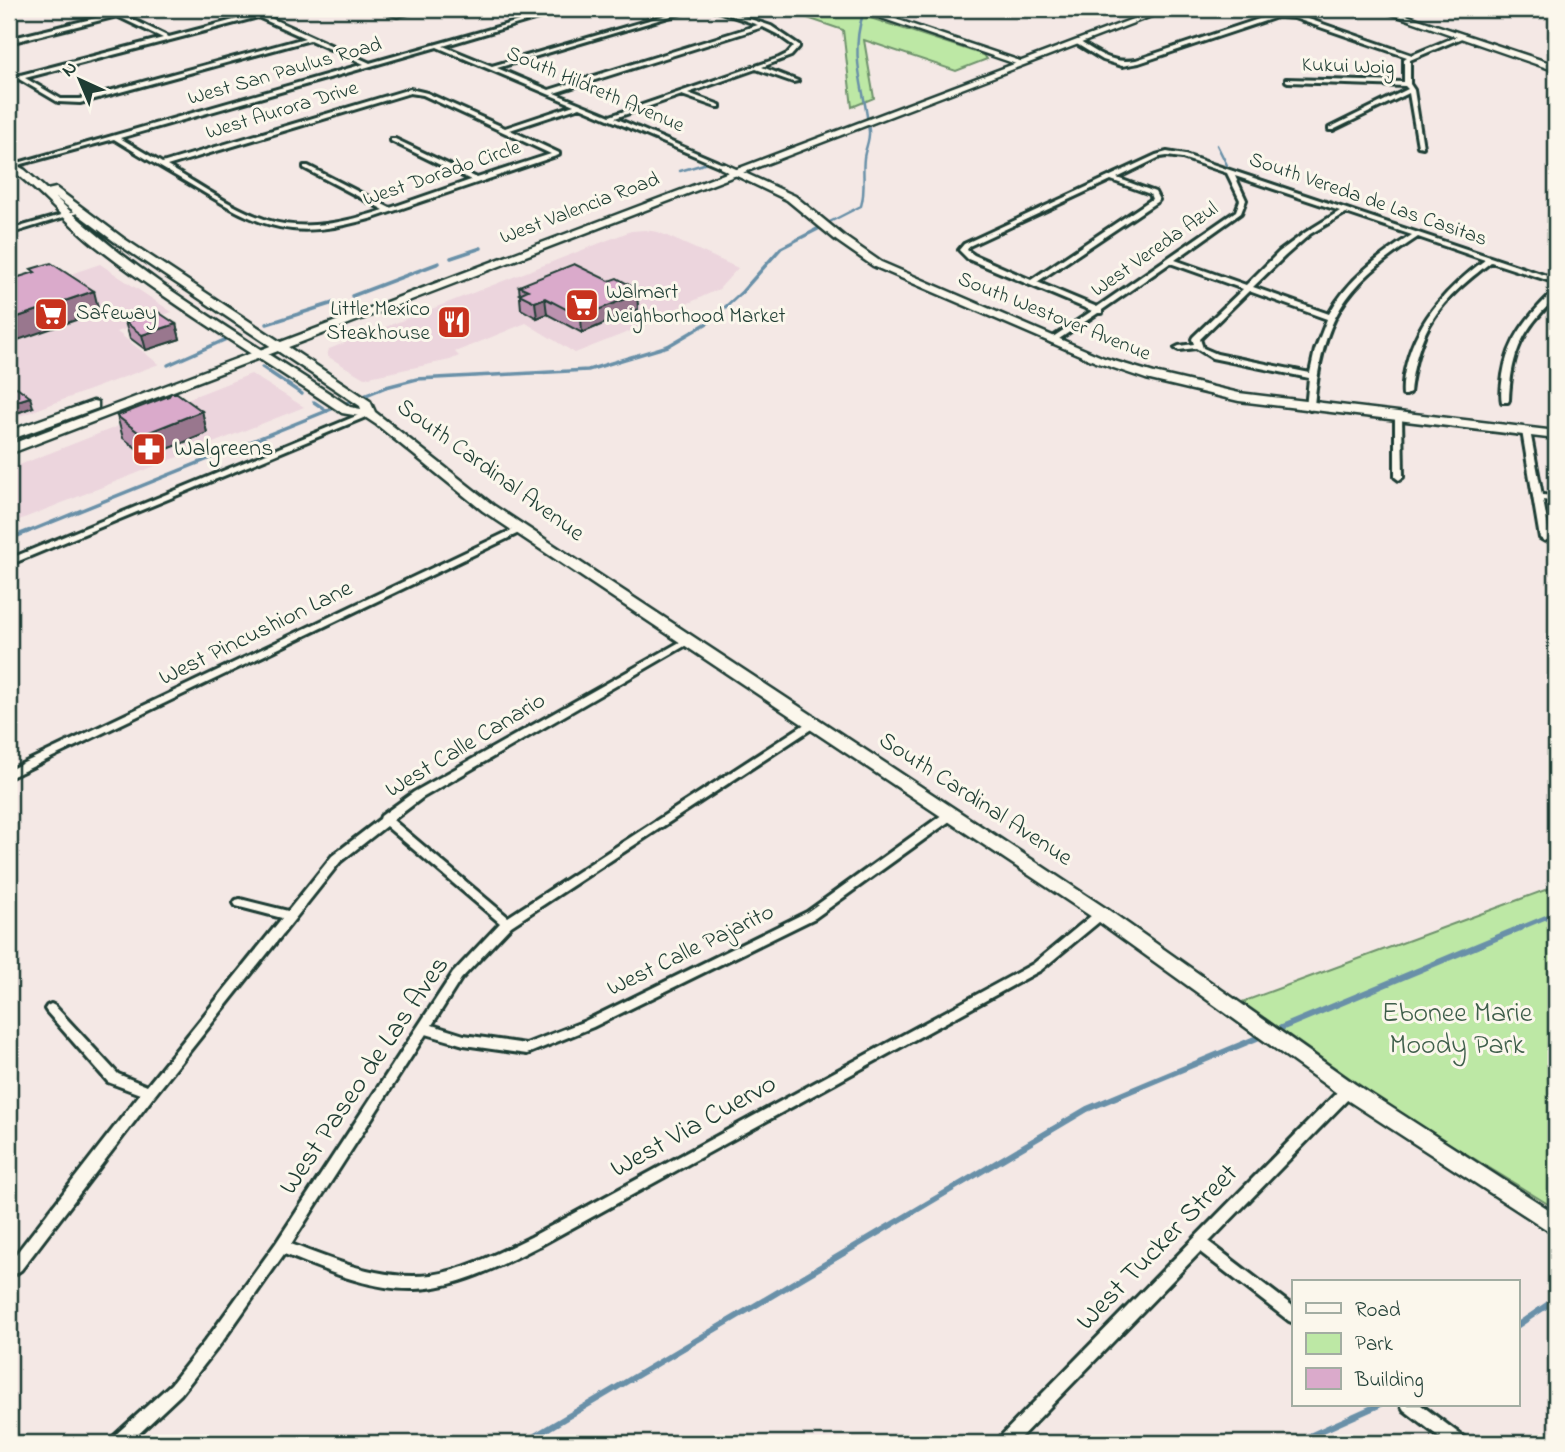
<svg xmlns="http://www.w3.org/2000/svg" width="1565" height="1452" viewBox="0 0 1565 1452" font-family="'Indie Flower',sans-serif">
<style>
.built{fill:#ecd5dd}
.green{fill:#bde8a5;stroke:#6e926c;stroke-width:2}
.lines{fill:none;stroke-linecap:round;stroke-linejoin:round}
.stream-far3{stroke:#6990a8;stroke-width:2.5}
.stream-far2{stroke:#6990a8;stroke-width:3.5}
.stream-far1{stroke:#6990a8;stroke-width:4.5}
.stream{stroke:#6990a8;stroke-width:6}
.street-casing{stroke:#1f3d34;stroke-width:6}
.secondary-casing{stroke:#1f3d34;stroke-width:5}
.primary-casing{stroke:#1f3d34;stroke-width:5}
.street{fill:#fbf7ec;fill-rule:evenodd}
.secondary{fill:#fbf7ec;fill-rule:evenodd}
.primary{fill:#fbf7ec;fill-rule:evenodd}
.wall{fill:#bb92af;stroke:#1f3d34;stroke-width:2}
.shaded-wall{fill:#99778e;stroke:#1f3d34;stroke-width:2}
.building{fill:#daaacb;stroke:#1f3d34;stroke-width:2}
.labels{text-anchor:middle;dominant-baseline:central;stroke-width:6;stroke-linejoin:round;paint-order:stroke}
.far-street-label{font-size:21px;fill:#1f3d34;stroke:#fbf7ec}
.far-poi-label{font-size:21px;fill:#1f3d34;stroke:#fbf7ec;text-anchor:start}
.poi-label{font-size:24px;fill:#1f3d34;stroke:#fbf7ec;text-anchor:start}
.street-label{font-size:24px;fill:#1f3d34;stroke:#fbf7ec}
.near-park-label{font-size:28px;fill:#3f5f4b;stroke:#fbf7ec}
.near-street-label{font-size:28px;fill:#1f3d34;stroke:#fbf7ec}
</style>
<rect width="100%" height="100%" fill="#f4e8e5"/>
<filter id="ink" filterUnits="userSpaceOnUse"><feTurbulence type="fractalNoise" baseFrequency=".0143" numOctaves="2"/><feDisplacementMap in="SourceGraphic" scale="14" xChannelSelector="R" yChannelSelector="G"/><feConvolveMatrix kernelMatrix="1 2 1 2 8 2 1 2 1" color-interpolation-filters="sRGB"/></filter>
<g filter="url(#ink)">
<g class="built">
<polygon points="645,230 658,232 738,268 719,289 663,315 666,317 575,353 526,323 455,352 459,356 450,360 364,378 327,356 329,349 631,231"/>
<polygon points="100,264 172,312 117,332 159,364 9,420 9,295"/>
<polygon points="251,374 304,407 9,524 9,469"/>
</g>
<g class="green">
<polygon points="781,9 843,9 984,55 987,59 956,71 864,40 874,98 852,107 843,30"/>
<polygon points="1556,886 1556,1209 1398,1112 1242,1002"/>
</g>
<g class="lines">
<g class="stream-far3">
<polyline points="1217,145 1227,165"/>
<polyline points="680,171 704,164"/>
<path d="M814,230L861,206C866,190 862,174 864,158C865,149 870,140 869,131C865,89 849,56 863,14"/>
</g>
<g class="stream-far2">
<polyline points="451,258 481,248"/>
<polyline points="352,296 439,263"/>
<polyline points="267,324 333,303"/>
<polyline points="168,365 231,337"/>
<polyline points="262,367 302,394"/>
<polyline points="314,402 327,411"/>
<polyline points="25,533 386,387 417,379 588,370 668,346 709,322 742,292 781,248 818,229"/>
</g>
<g class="stream-far1">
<polyline points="9,539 29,531"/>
<polyline points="1515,930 1556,913"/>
</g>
<g class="stream">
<polyline points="1281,1028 1520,928"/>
<polyline points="1518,1325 1556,1299"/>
<polyline points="523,1443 1087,1109 1257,1038"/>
<polyline points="1294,1443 1379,1405"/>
</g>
<g class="street-casing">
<g id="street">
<path d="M105,9H111L169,37L253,15L243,9C249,9 254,13 260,13C268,13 276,9 284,9L264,15L370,63L561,9H568L443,46L492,66L687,9H695L497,68L549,90L758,25L712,9H720L771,26L799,45V47L791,56L762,67L798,81L793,82L756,69L688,93L720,105V107H716L682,95L615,118L725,165V167H721L580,107L510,130L559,153V155L373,218C346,225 319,232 292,229C255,225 225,205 193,186C167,171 140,155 114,139L11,167V165L364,64L310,40L80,103L58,102L19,79L9,82V78L163,38L117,16L9,43V39L112,14ZM258,17L305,38L80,99H61L25,78ZM763,27L777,34L794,46L787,54L779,58L610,116L554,93ZM437,47L574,105L505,128L427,93L410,89L162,163L120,138ZM410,93L423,95L551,154L477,178L395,139H391V141L471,180L390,208L308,166H304V168L384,210C347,222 305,232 267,220C231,208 199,184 167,166Z"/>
<path d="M378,9C385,9 391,12 398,12C406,13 415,9 424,9L397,16Z"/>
<path d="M1277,13L1297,15L1412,55L1460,35H1464V37L1410,60V84L1414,90L1423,147L1418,146L1409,93L1333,130H1329V128L1408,89L1405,86L1288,82L1286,81V79L1404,82V59L1407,57L1294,18L1277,17L1139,63L1122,66L1103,60L1075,43L1080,42C1100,54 1112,64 1136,60Z"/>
<path d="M1167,152L1185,155L1556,279V283L1491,262C1439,302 1418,326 1410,393L1406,395H1403C1402,385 1404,373 1407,362C1419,317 1449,287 1485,260L1418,237C1343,286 1322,319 1314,408L1310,410L1306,408L1309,378L1212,358L1196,348L1179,350L1175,348L1179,346L1194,344L1192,339L1193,337L1243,289L1170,263L1102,310V313H1098L1053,343L1049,341L1050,339L1092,311L968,259L959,250L964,244L1156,155ZM1167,156L1182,158L1227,173L1240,200L1236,211L1097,307L1037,282L1158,201L1159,200L1155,192L1117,178L1160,157ZM1235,176L1340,211L1306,232L1279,252L1246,285L1175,260L1241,213L1246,200ZM1111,180L1150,194L1152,199L1031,280L974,255L967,250L969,246ZM1346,213L1412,235C1379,256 1348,279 1329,314L1253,287L1285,256L1310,234ZM1249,291L1327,319L1315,350L1310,373L1217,354L1203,348L1200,339Z"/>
<polygon points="79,210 84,211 9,234 9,230"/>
<path d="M1553,292H1556V298C1522,329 1511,354 1509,400L1508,402H1502C1500,393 1502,384 1503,375C1508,340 1528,316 1553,292Z"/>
<polygon points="366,412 369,412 373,414 9,565 9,559"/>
<polygon points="1395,414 1401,414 1402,416 1403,477 1399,480 1395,477"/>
<polygon points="1526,428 1530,431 1542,495 1556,496 1556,502 1543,500 1550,538 1545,541 1540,538 1522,431"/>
<polygon points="520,526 523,527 525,529 523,531 9,778 9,770"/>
<path d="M687,638L690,639L692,641L690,643L422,798L393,820L508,917L808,722H816L817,724L816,726L511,926L461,979L432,1025L464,1035L526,1044L585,1021L807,912L946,812H954L956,815L954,818L815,918L593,1027L527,1054L464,1045L426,1034L291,1244C335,1261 383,1281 431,1275C466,1270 500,1252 531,1237L1033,964L1097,911H1105L1107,914L1105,917L1041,970L541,1245C502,1265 458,1288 414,1289C369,1290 325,1270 284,1254L222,1342L181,1394L129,1443H110L112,1438L171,1384L212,1332L276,1243L453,973L500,923L386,826L340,862L154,1096L21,1270L9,1278V1263L140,1094L108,1082L47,1012L45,1009L47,1006L51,1004L55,1006L118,1074L147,1086L282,918L236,906L234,903L236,900L240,899L288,911L332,856L380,819L381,816L414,792Z"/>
<polygon points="1348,1085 1353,1086 1355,1090 1353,1094 1209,1242 1294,1307 1294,1323 1289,1321 1200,1252 1015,1443 997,1443 999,1438 1343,1086"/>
<polygon points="1401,1405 1421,1405 1465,1438 1467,1443 1447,1443 1404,1410"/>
</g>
</g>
<g class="secondary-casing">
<g id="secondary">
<polygon points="855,9 866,9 1026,63 1019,65"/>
<polygon points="1377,9 1388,9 1556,65 1556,71"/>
<path d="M9,161L25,170L47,190L56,188L123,238L370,401L375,412L493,505L1107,909L1355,1084L1556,1214V1234L1549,1231L1341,1096L1095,919L483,511L377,425L365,417L342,413C260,358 174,307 97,247C66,223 41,191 9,168ZM55,197L115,242L360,406L361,409L350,407C250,340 142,281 55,197Z"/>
<polygon points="723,163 795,196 845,237 881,262 1104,358 1154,373 1239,393 1556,431 1556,439 1239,401 1146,379 1096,362 873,266 837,241 787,200 720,168 720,164"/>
</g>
</g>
<g class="primary-casing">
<g id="primary">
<polygon points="1159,9 1170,9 9,454 9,445"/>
<polygon points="93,401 98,402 98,408 9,440 9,431"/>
</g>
</g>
<use href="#street" class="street"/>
<use href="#secondary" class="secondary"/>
<use href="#primary" class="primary"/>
</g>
<g class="wall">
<polygon points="519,286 638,304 638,309 582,333 547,314 537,318 521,309"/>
<polygon points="125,322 176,324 180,339 146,350 130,338"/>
<polygon points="9,390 33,407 17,413 9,406"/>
<polygon points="202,411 207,433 148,457 123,438 117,416"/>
</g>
<g class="shaded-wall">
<polygon points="637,289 638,309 582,333 581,317"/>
<polygon points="94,291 99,312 9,343 9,320"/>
<polygon points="545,298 547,314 537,318 535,302"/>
<polygon points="176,324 180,339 146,350 142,335"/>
<polygon points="30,397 33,407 17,413 14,402"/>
<polygon points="202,411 207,433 148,457 142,435"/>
</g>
<g class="building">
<polygon points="51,263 94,291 9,320 9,280 35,272 31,269"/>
<polygon points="574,264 609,281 617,278 637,289 632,291 637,294 581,317 545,298 535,302 519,294 528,290 519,286"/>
<polygon points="158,312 176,324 142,335 125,322"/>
<polygon points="17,387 30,397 14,402 9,398 9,390"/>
<polygon points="171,393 177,393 202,411 142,435 117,416 169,396"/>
</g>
</g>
<defs>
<g id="supermarket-square" transform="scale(1.75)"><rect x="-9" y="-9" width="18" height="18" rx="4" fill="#c8321e" stroke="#fbf7ec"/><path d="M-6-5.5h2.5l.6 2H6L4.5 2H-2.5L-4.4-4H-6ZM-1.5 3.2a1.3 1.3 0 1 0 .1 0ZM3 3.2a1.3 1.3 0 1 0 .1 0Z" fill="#fff"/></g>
<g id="restaurant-square" transform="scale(1.75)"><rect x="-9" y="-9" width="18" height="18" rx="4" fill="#c8321e" stroke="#fbf7ec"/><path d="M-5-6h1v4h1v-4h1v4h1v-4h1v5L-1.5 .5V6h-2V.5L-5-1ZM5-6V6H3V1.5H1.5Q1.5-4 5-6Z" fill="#fff"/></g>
<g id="pharmacy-square" transform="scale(1.75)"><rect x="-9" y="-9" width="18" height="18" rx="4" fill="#c8321e" stroke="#fbf7ec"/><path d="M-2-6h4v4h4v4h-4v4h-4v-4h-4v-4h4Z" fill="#fff"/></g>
</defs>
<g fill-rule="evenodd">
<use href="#supermarket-square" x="582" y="305"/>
<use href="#supermarket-square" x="51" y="314"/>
<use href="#restaurant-square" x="454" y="322"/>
<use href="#pharmacy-square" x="149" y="449"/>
</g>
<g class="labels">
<g class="far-street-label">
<text transform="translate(1348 67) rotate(2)">Kukui Woig</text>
<text transform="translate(285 72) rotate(-16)">West San Paulus Road</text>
<text transform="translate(595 90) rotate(23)">South Hildreth Avenue</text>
<text transform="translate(282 111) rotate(-17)">West Aurora Drive</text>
<text transform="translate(442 174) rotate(-19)">West Dorado Circle</text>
<text transform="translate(1368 200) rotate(19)">South Vereda de Las Casitas</text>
<text transform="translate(580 209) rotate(-21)">West Valencia Road</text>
<text transform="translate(1155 250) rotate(-35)">West Vereda Azul</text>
<text transform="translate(1054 317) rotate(22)">South Westover Avenue</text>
</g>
<g class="far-poi-label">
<text x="606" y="293">Walmart<tspan x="606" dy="24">Neighborhood Market</tspan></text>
<text x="430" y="310" text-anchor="end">Little Mexico<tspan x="430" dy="24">Steakhouse</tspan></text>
<text x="76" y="314">Safeway</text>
</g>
<g class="poi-label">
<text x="174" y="449">Walgreens</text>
</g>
<g class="street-label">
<text transform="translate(490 471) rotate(36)">South Cardinal Avenue</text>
<text transform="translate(256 634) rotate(-26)">West Pincushion Lane</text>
<text transform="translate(466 746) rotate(-31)">West Calle Canario</text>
<text transform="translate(975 800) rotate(33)">South Cardinal Avenue</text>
<text transform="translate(691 951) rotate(-26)">West Calle Pajarito</text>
</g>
<g class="near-park-label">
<text x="1457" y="1014">Ebonee Marie<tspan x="1457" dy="32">Moody Park</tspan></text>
</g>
<g class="near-street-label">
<text transform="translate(365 1076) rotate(-56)">West Paseo de Las Aves</text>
<text transform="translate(694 1127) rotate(-29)">West Via Cuervo</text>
<text transform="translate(1158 1248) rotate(-46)">West Tucker Street</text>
</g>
</g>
<rect width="1565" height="1452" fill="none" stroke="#fbf7ec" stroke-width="35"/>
<rect x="18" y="18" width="1530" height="1417" fill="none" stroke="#1f3d34" stroke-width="2.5" filter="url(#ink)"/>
<rect x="1292" y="1280" width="228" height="126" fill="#fbf7ec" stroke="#a3ada2" stroke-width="2"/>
<rect x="1306" y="1303" width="35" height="10" fill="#fbf7ec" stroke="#a3ada2" stroke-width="2"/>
<text x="1355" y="1316" font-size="21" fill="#1f3d34">Road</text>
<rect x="1306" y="1333" width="35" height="21" fill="#bde8a5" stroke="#a3ada2" stroke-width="2"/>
<text x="1355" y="1350" font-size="21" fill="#1f3d34">Park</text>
<rect x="1306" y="1368" width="35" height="21" fill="#daaacb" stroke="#a3ada2" stroke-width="2"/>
<text x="1355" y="1386" font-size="21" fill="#1f3d34">Building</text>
<g transform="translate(80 80) rotate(316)" stroke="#fbf7ec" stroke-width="5" paint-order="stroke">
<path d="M0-5L12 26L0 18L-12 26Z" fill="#1f3d34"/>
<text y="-10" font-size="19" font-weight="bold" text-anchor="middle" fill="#1f3d34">N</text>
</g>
</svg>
